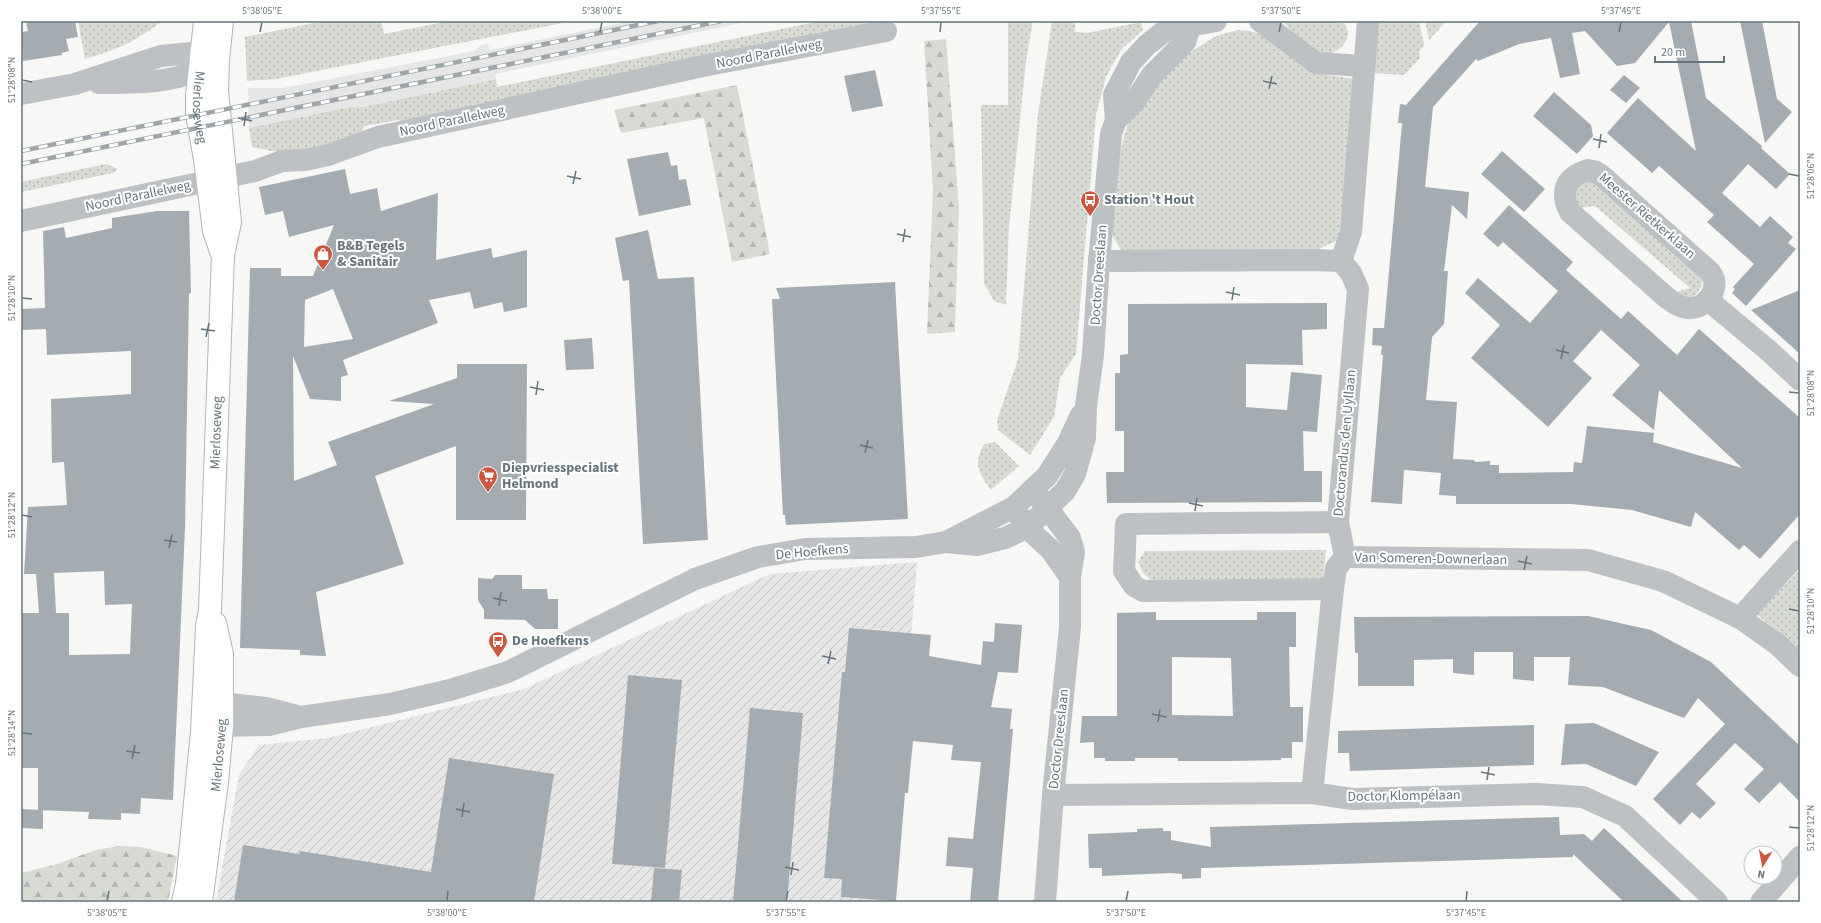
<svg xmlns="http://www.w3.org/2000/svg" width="1821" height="923" viewBox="0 0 1821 923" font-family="'Source Sans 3',sans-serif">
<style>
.built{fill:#e5e6e5}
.industrial{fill:url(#industrial-furrows)}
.grass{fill:url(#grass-dots)}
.forest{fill:url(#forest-firs)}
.building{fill:#a5acb1;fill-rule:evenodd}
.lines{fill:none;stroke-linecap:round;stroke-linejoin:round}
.secondary-casing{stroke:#afb5b9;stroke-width:24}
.street{stroke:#bdc1c4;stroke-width:22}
.secondary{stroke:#fff;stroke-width:22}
.rail-casing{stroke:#9fa6aa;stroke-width:4.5}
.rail{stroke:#fff;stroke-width:3;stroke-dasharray:9;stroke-linecap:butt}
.ticks{fill:none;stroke:#66747c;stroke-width:1.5}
.labels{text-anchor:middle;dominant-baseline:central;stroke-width:4;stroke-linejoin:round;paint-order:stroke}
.street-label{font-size:14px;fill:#66747c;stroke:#fff}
.poi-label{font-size:14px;font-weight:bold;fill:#66747c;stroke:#fff;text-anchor:start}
.neatline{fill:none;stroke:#66747c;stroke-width:1.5}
.ticks-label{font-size:10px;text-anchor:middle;fill:#66747c}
</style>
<defs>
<pattern id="industrial-furrows" width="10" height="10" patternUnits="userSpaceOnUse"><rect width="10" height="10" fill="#e5e6e5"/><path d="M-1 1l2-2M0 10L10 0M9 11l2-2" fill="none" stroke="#bdbfbf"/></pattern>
<pattern id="grass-dots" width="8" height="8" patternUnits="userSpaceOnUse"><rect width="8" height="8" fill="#d7dbd4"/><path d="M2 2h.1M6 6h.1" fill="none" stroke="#b2b6b1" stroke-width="1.8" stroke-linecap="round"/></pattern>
<pattern id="forest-firs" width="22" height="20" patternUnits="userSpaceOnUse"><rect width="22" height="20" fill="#d7dbd4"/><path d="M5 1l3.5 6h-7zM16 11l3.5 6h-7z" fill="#b2b6b1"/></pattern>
</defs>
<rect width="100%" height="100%" fill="#f7f7f5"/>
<polygon class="built" points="631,21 751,21 495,74 496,79 363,107 349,107 249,128 248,88 281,88 294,86 474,51 481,45 488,44 490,50"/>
<polygon class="industrial" points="917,562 890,902 216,902 239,775 259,745 328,738 524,689 770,574"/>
<g class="grass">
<path d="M78,21H162C139,40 114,51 85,59Z"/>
<polygon points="323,21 381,21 384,34 449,21 573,21 276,79 247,81 245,37"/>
<polygon points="821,21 896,21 406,123 399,120 365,126 360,133 333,143 295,151 271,151 252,147 249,128 349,107 363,107 496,79 497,87"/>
<polygon points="1008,21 1033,21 1026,61 1009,227 1006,305 994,301 984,283 981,105 1008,105"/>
<polygon points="1052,21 1075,21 1075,32 1087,33 1141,22 1143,30 1121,50 1106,77 1096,115 1076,354 1060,378 1054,417 1030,455 998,430 997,420 1018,360 1038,114"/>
<path d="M1283,21H1341C1360,35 1336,60 1317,54C1305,50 1291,30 1283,21Z"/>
<polygon points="1377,21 1419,21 1424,45 1419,51 1420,58 1404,75 1372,73"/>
<polygon points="1425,21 1446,21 1429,40"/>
<polygon points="1238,30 1250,31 1259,34 1321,74 1354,79 1340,239 1313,252 1121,250 1112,234 1120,152 1130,115 1178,60 1216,36"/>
<polygon points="106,164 118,169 113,173 21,192 21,182"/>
<path d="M1593,180L1702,277C1702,288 1700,292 1691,298L1670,294L1690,288L1595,206L1576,208L1573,193L1585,181Z"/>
<path d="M995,442L1019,466L991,490C978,472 973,464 984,444Z"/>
<polygon points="1326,550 1322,587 1152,581 1143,573 1138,562 1145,551"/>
<polygon points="1800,569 1800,653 1757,614"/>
</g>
<g class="forest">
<polygon points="946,39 959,208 955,332 927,334 933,191 924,41"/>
<polygon points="737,85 770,254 732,262 704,118 621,133 614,110"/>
<polygon points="119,846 141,847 177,856 168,902 21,902 21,873 54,865 96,850"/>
</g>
<g class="building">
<polygon points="26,21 75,21 78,37 66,39 69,51 62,53 62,55 23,61 21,32 28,31"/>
<polygon points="1480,21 1691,21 1706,98 1762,146 1761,148 1790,174 1776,189 1748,164 1722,193 1760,227 1770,216 1793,237 1788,243 1796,249 1746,306 1732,293 1735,289 1733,287 1754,264 1707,222 1714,215 1694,197 1659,166 1652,173 1607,133 1638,98 1696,151 1669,22 1635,63 1617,66 1585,31 1572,33 1580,74 1560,78 1551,38 1519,44 1478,61 1476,59 1433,107 1425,187 1469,192 1467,219 1452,205 1444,271 1448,271 1444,324 1432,337 1426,400 1457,402 1453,459 1474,460 1475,462 1490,461 1490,465 1499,465 1499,473 1573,472 1574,462 1582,463 1587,426 1654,433 1653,442 1742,468 1659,390 1654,430 1612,395 1640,365 1601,330 1573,361 1592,378 1548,427 1471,358 1500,325 1465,293 1478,278 1530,323 1558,291 1503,242 1498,247 1483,234 1509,205 1573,262 1566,270 1621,319 1628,311 1677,355 1699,329 1800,418 1800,514 1760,559 1744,545 1739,550 1695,512 1691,527 1632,510 1571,504 1456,504 1456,496 1439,495 1441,473 1404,470 1402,504 1371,502 1383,355 1381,355 1382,346 1372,345 1373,328 1384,328 1402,123 1398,123 1400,104 1406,105"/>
<polygon points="1740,21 1762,21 1777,99 1792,112 1765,143"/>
<polygon points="875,70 883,106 852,112 844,76"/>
<polygon points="1624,75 1640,88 1626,103 1610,90"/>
<polygon points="1554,92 1591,125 1593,136 1577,154 1533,116"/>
<polygon points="1502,151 1545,189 1524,212 1481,174"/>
<polygon points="668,152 671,166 677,165 679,180 686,179 691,205 639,216 627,159"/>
<path d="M345,169L350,194L377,188L381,211L438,193L436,260L491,248L493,258L527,250V307L504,312L502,302L474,309L470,292L429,300L438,323L343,360L348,375L341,377V401L310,399L293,356L294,481L337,465L328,442L434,404L389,401L457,378V364H527L526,520H456V446L375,476L404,564L316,592L326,656L300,655V650L240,648L250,268H281V276H313L334,225L289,237L283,211L265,215L259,187ZM333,289L353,339L304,347L305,300Z"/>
<path d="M157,211H189L191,293L189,294L185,528L173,800L141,798L140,814L121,813V820L88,819L89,812L38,810V768H21V613H39L36,574H24L28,507L67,505L64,462L52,463L51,399L131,394V351L47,355L46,329L21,330V309L45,308L43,231L64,227L66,238L112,228V218ZM104,571L105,605L132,604L130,654L69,655V613H56L54,573Z"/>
<polygon points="648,230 658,279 694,277 708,540 643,544 629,280 623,281 615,238"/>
<polygon points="895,282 908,519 786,525 785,515 783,515 772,299 780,299 776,288"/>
<polygon points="1800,290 1800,354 1751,310"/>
<polygon points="1327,303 1327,329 1302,330 1303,365 1246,364 1246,407 1287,410 1291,372 1322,375 1317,432 1303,431 1304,471 1322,471 1322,502 1107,503 1106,472 1124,472 1124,431 1115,431 1115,373 1120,373 1120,355 1128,354 1128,304"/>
<polygon points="592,338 594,369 566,370 564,340"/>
<polygon points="495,575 522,575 522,589 547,589 548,599 558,599 558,629 535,629 525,620 484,619 484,610 478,600 478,578 492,579"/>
<path d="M1156,612V620H1257V612H1296V647H1289L1290,707H1303V742H1292V758H1281V760L1229,761H1178V758H1135V761H1105V758H1094V742L1080,743L1082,716H1117V613ZM1172,657L1231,658L1233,716L1172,715Z"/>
<polygon points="1588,616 1651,630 1711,662 1800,746 1800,802 1780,782 1759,803 1744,789 1764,769 1735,743 1696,784 1716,803 1700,819 1692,812 1680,825 1653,799 1725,724 1698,698 1684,718 1603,687 1568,685 1570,657 1534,657 1534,681 1513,679 1513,652 1474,652 1474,675 1453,673 1453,659 1414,660 1414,686 1358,686 1358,653 1355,653 1354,617"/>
<polygon points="995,623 1022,625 1018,673 998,672 991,707 1012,709 1010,729 1013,729 998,902 970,902 973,868 946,866 948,837 973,839 981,762 951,760 953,745 913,741 908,793 905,793 896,901 841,897 842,879 824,878 842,672 845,672 849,628 931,635 929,656 981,665 983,641 994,642"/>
<polygon points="628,675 682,680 665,868 612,864"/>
<polygon points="750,708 803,713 787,902 733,902"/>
<polygon points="1594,723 1659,752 1636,786 1586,764 1561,765 1565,724"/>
<polygon points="1534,725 1534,765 1350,771 1349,753 1338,753 1338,731"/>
<polygon points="449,758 554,774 534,902 234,902 243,845 299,854 300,851 431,872"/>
<polygon points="21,809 43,810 43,829 21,828"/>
<polygon points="1559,817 1560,835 1584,834 1592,841 1604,828 1683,902 1624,902 1573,854 1573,857 1201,868 1201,878 1182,879 1182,874 1171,873 1102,876 1102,868 1089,868 1088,834 1137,832 1137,829 1163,828 1163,831 1171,831 1171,840 1211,847 1210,827"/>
<polygon points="654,868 682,870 679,902 651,902"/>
</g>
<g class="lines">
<g class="secondary-casing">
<g id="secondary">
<path id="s1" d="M205,21L197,96V115L205,159L214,231L222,254"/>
<path id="s2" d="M183,902L187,884L202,732L207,626L210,610L223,255L230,222L217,91L218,60L222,21"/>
<path id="s3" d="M201,902L217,782L222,726V654L215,623"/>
</g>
</g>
<g class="street">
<polyline points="1260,21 1316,63 1364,66"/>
<path d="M99,83C138,83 180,84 214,62"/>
<polyline points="21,94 75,84 161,56 201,52 218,60"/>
<polyline points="1116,120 1135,101 1152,75 1185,42 1190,27"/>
<path d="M1588,170L1596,172L1602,176L1710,272C1711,274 1714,277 1714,280C1717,295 1702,310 1687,308C1679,307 1674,303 1667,298L1570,212C1559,191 1566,177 1588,170Z"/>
<polyline points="21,221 255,171 282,161 305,160 328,155 378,137 703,66 886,31"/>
<polyline points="1099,261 1316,260 1341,261 1351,273 1358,289 1338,522 1345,557 1336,568 1333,589 1312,793"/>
<polyline points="1341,261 1351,232 1368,21"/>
<polyline points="1708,300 1769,351 1800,380"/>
<polyline points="1033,489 1070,538 1074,552 1070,577 1070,627 1053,795 1045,902"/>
<polyline points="1020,517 1027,528 1051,550 1070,577"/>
<polyline points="946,542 1014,507 1047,476 1068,443 1081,415"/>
<polyline points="1345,557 1588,560 1663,581 1740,618 1777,644 1800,666"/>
<polyline points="1333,589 1143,591 1134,586 1124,571 1126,524 1338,522"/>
<polyline points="1740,618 1800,551"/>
<polyline points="301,717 266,708 222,703 203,713 222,726 269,725 301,717 390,704 450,690 508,672 695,579 758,557 805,549 916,547 946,542 977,545 1005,538 1027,528 1065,491 1075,474 1085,438 1086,406 1093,355 1099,261 1111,134 1116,120 1114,95 1131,62 1147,45 1166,30 1216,21"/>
<polyline points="1053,795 1312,793 1352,799 1537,794 1583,797 1625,816 1717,902"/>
<polyline points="1761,902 1800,857"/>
</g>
<use href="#secondary" class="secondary"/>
<g class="rail-casing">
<g id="rail">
<polyline points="21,151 658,21"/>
<polyline points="21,164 721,21"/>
</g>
</g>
<use href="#rail" class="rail"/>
</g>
<path class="ticks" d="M260,32L262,22M600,32L602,22M940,32L941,22M1279,32L1281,22M1619,32L1621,22M22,80L32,82M1263,81L1277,84M1269,89L1272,76M238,118L252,121M244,126L246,112M1593,139L1607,142M1599,148L1601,134M1789,174L1799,176M567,176L581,179M573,184L576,171M897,234L911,237M903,242L905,229M1226,292L1240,295M22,298L32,299M1232,300L1234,287M201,329L215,331M206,337L209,323M1556,350L1569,353M1561,359L1564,345M530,387L544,390M1789,392L1799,393M536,395L538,381M860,445L873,448M865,453L868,440M1189,503L1203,506M1195,511L1197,498M22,515L32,517M164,540L177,542M169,548L172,534M1518,561L1532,564M1524,570L1527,556M493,598L507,601M499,606L501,592M1789,609L1799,611M822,656L836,659M828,664L831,651M1152,714L1166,717M1158,722L1160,709M22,733L32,734M126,751L140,753M132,759L135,745M1481,772L1495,775M1487,780L1489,767M456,809L470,812M462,817L464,803M1789,827L1799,828M785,867L799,870M791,875L793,862M107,901L109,891M447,901L448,891M786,901L788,891M1126,901L1128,891M1466,901L1467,891"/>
<defs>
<g id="bus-pin" transform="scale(1)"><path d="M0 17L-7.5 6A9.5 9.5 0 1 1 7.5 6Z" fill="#cd563f" stroke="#fff"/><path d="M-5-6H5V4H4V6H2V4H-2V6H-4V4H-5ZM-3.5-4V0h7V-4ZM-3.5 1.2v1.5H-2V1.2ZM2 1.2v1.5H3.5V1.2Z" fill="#fff"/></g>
<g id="shop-pin" transform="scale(1)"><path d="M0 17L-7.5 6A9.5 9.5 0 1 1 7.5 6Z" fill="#cd563f" stroke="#fff"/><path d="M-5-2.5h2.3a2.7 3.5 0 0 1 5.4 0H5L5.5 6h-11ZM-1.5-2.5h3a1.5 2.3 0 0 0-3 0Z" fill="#fff"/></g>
<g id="supermarket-pin" transform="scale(1)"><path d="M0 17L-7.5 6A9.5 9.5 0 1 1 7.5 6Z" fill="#cd563f" stroke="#fff"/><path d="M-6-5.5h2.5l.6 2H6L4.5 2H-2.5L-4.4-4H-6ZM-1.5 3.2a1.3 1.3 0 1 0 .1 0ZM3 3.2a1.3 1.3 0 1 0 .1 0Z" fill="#fff"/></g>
</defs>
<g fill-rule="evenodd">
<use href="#bus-pin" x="1090" y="200"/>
<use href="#shop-pin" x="323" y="254"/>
<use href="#supermarket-pin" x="488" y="476"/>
<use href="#bus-pin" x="498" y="641"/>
</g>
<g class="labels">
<g class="street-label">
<text transform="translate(769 54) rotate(-11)">Noord Parallelweg</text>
<text stroke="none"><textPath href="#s1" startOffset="87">Mierloseweg</textPath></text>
<text transform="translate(452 121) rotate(-12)">Noord Parallelweg</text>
<text transform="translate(138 196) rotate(-12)">Noord Parallelweg</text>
<text transform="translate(1647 216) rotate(41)">Meester Rietkerklaan</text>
<text transform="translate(1099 275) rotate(-86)">Doctor Dreeslaan</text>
<text stroke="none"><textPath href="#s2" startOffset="471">Mierloseweg</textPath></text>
<text transform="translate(1345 443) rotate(-85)">Doctorandus den Uyllaan</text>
<text transform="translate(812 552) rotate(-5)">De Hoefkens</text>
<text transform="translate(1431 559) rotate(1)">Van Someren-Downerlaan</text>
<text transform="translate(1059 739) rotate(-84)">Doctor Dreeslaan</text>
<text stroke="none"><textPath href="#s3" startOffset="148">Mierloseweg</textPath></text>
<text transform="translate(1404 796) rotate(-1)">Doctor Klompélaan</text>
</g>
<g class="poi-label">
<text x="1104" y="200">Station 't Hout</text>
<text x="337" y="246">B&amp;B Tegels<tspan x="337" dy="16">&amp; Sanitair</tspan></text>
<text x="502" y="468">Diepvriesspecialist<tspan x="502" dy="16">Helmond</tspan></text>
<text x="512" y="641">De Hoefkens</text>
</g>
</g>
<rect width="1821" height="923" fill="none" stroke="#ffffff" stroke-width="44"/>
<g transform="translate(1763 865) rotate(190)"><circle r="19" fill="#ffffff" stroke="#c2c7cb"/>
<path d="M0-3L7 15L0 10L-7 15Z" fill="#cd563f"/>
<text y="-6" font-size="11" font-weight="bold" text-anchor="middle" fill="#66747c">N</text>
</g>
<path d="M1655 56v6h69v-6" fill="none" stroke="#66747c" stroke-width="2"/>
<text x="1661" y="56" font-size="12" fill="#66747c" stroke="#ffffff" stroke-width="3" paint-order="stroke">20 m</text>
<rect x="22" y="22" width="1777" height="879" class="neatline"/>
<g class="ticks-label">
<text x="262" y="14">5°38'05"E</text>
<text x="602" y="14">5°38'00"E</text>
<text x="941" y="14">5°37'55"E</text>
<text x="1281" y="14">5°37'50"E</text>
<text x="1621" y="14">5°37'45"E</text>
<text transform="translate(11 80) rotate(-90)" y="4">51°28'08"N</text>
<text transform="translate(1810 176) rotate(-90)" y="4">51°28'06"N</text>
<text transform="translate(11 298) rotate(-90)" y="4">51°28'10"N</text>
<text transform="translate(1810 393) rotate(-90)" y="4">51°28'08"N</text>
<text transform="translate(11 515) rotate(-90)" y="4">51°28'12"N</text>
<text transform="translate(1810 611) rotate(-90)" y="4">51°28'10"N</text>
<text transform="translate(11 733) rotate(-90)" y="4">51°28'14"N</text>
<text transform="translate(1810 828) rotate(-90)" y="4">51°28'12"N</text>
<text x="107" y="916">5°38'05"E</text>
<text x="447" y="916">5°38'00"E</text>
<text x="786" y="916">5°37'55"E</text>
<text x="1126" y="916">5°37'50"E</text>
<text x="1466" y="916">5°37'45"E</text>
</g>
</svg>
